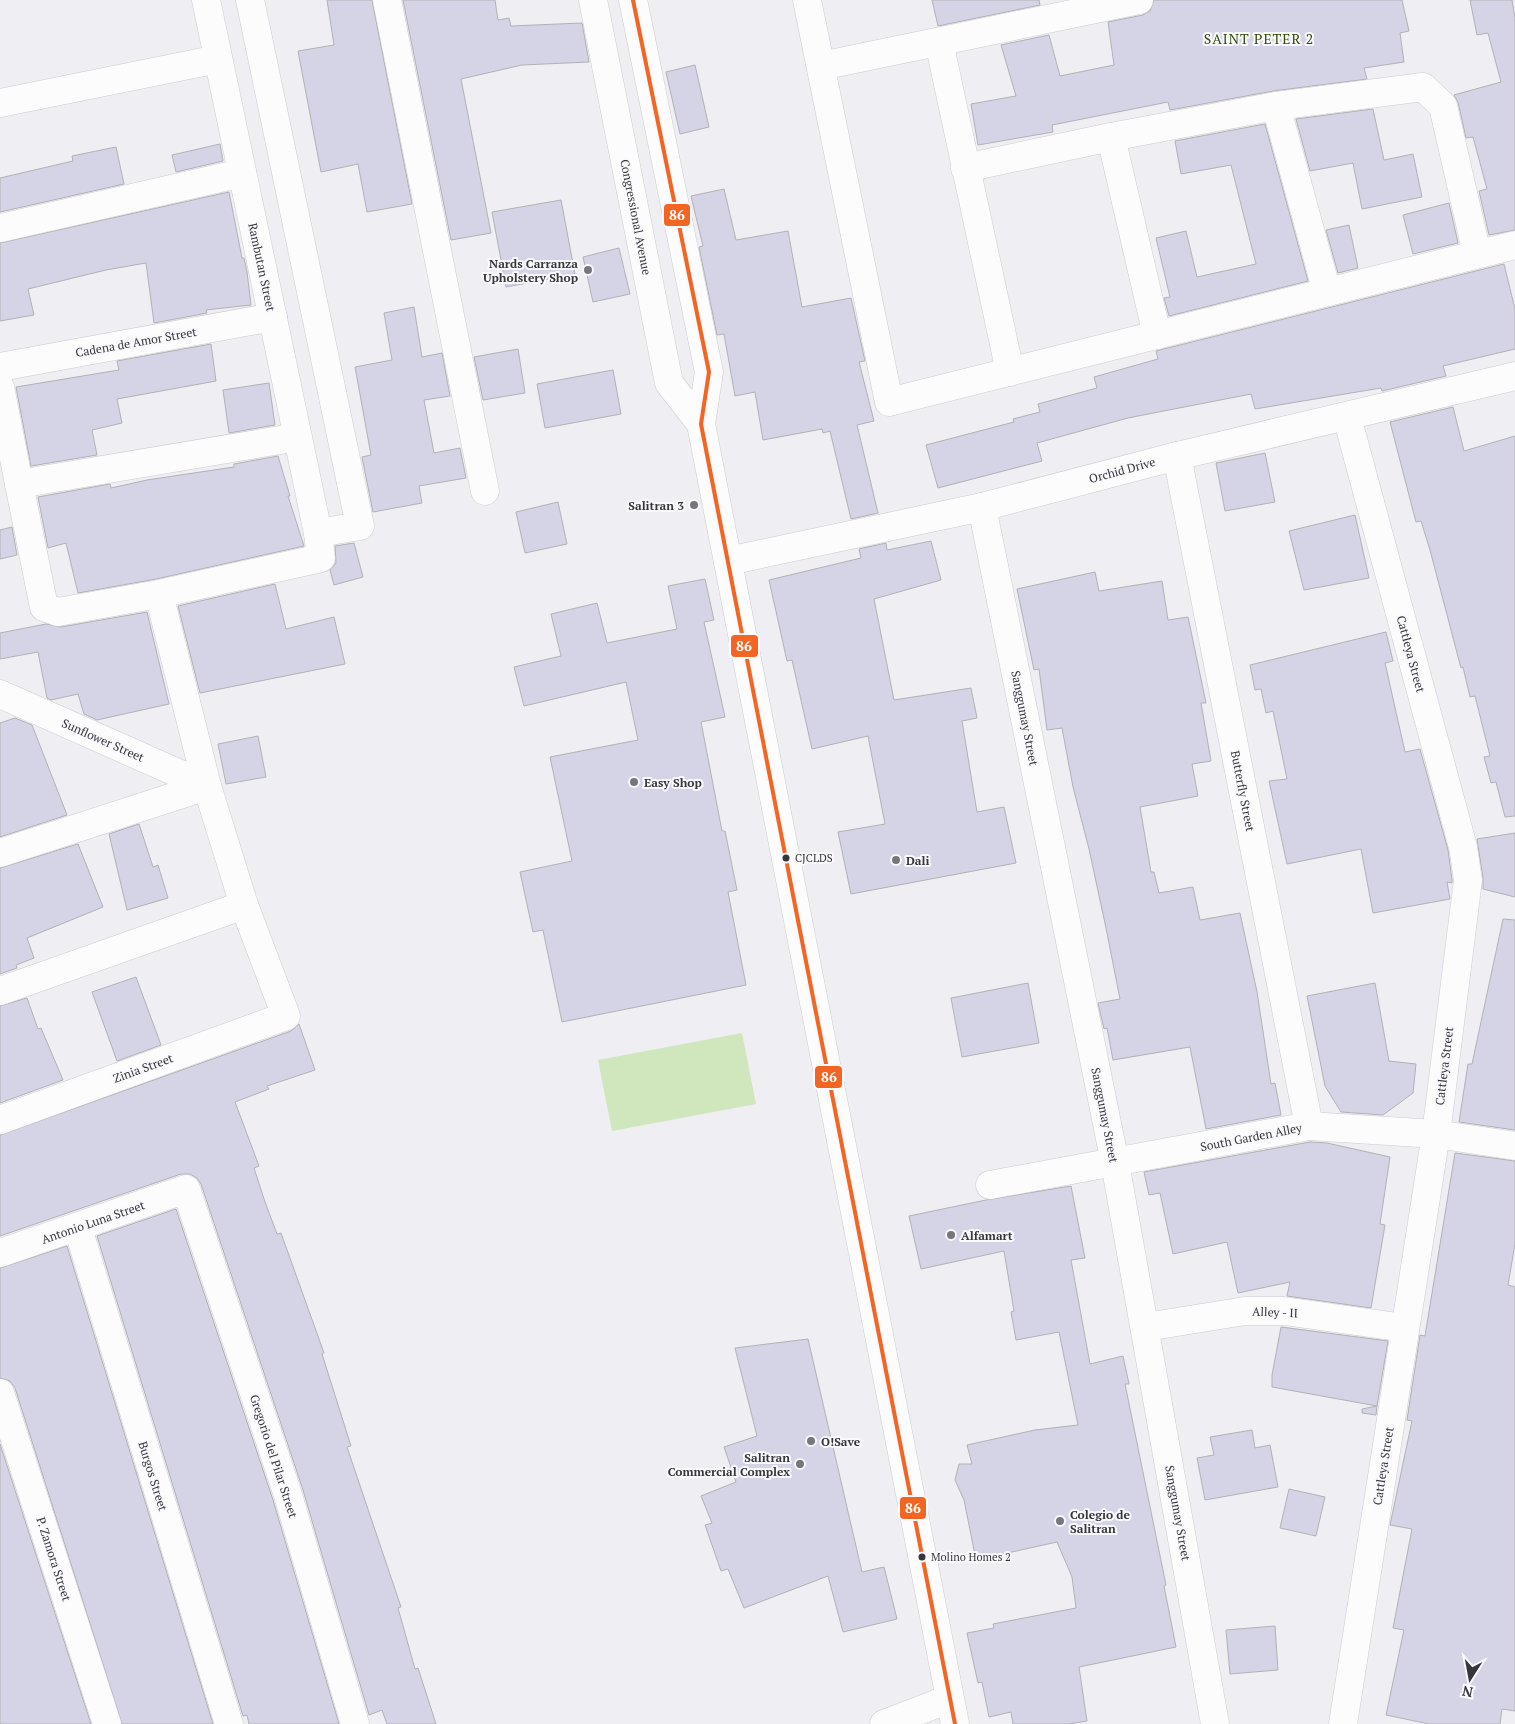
<svg xmlns="http://www.w3.org/2000/svg" width="1515" height="1724" viewBox="0 0 1515 1724" font-family="'PT Serif',serif">
<style>
.green{fill:#d0e6bd}
.building{fill:#d5d4e6;stroke:#b1b1b5}
.lines{fill:none;stroke-linecap:round;stroke-linejoin:round}
.street-casing{stroke:#ccccd0;stroke-width:29}
.secondary-casing{stroke:#ccccd0;stroke-width:29}
.street{stroke:#fcfcfd;stroke-width:28}
.secondary{stroke:#fcfcfd;stroke-width:28}
.bus-1-casing{stroke:#fafafe;stroke-width:8}
.bus-1{stroke:#f26522;stroke-width:4}
.poi-dot{fill:#77777b;stroke:#fafafe;stroke-width:2}
.bus-dot{fill:#37373b;stroke:#fafafe;stroke-width:2}
.labels{text-anchor:middle;dominant-baseline:central;stroke-width:4;stroke-linejoin:round;paint-order:stroke}
.bus-label{font-size:11px;fill:#37373b;stroke:#fafafe;text-anchor:start}
.street-label{font-size:12px;fill:#37373b;stroke:#fafafe}
.poi-label{font-size:12px;font-weight:bold;fill:#37373b;stroke:#fafafe;text-anchor:start}
.neighbourhood-label{font-size:14px;letter-spacing:1px;fill:#314d05;stroke:#fafafe}
.line-badge{stroke:#fafafe;stroke-width:2}
.badge-label{font-size:14px;text-anchor:middle;font-weight:bold;fill:#fff}
</style>
<rect width="100%" height="100%" fill="#eeeef3"/>
<polygon class="green" points="742,1033 756,1104 612,1131 598,1060"/>
<g class="building">
<polygon points="327,0 372,0 412,204 367,212 358,164 321,172 298,51 334,45"/>
<polygon points="403,0 495,0 498,20 509,18 511,26 582,23 589,62 522,65 461,79 491,233 451,240"/>
<polygon points="932,0 1039,0 1040,5 938,26"/>
<polygon points="1154,0 1402,0 1409,31 1400,33 1404,62 1364,68 1367,79 1273,91 1170,110 1168,102 1052,125 1053,132 978,145 971,104 1016,96 1001,45 1049,35 1060,76 1114,65 1108,22 1143,15 1150,11"/>
<polygon points="1470,0 1512,0 1515,18 1515,230 1489,235 1479,191 1487,189 1473,137 1466,138 1458,102 1454,95 1501,82 1488,33 1477,35"/>
<polygon points="695,65 709,127 680,134 666,72"/>
<polygon points="1373,109 1384,160 1413,154 1422,197 1362,209 1353,163 1310,171 1296,119"/>
<polygon points="1265,124 1308,281 1169,316 1164,298 1170,297 1156,238 1186,231 1197,277 1256,264 1231,165 1181,174 1175,141"/>
<polygon points="220,144 223,161 176,172 172,155"/>
<polygon points="116,147 124,184 0,212 0,178 73,161 72,156"/>
<polygon points="724,189 736,240 788,231 802,307 851,298 865,361 859,362 874,421 857,425 878,513 851,519 830,431 823,433 822,429 763,440 755,392 735,396 724,334 717,335 699,247 703,246 691,196"/>
<polygon points="229,192 242,258 244,258 247,272 251,305 206,310 207,313 154,323 146,263 106,270 28,289 34,315 0,321 0,243"/>
<polygon points="561,200 575,274 506,287 492,212"/>
<polygon points="1449,203 1458,243 1413,254 1403,215"/>
<polygon points="1349,225 1358,268 1338,273 1326,230"/>
<polygon points="619,248 630,294 593,302 583,257"/>
<polygon points="1504,264 1515,309 1515,349 1443,366 1446,376 1382,391 1381,388 1255,409 1251,394 1128,418 1037,443 1042,461 938,488 926,445 1014,422 1013,419 1040,412 1038,404 1097,388 1094,377 1158,359 1156,351"/>
<polygon points="414,307 422,357 442,353 450,396 424,400 434,453 460,448 466,478 419,486 422,503 373,512 362,457 371,455 355,367 392,360 384,313"/>
<polygon points="211,344 216,381 117,399 122,423 92,430 97,455 31,466 16,387 119,370 117,361"/>
<polygon points="518,349 525,393 483,400 474,357"/>
<polygon points="613,370 621,414 545,428 537,384"/>
<polygon points="269,383 275,425 229,433 223,390"/>
<polygon points="1453,407 1464,451 1515,436 1515,816 1505,817 1496,782 1491,783 1484,757 1490,756 1475,696 1470,697 1463,667 1461,668 1430,550 1421,521 1416,522 1390,422"/>
<polygon points="1265,453 1275,502 1225,511 1216,463"/>
<polygon points="278,456 290,496 288,496 304,546 156,579 78,593 66,543 48,548 38,497 110,484 111,488 147,480 234,467 234,464"/>
<polygon points="558,502 567,544 525,553 516,512"/>
<polygon points="1355,515 1369,578 1304,590 1289,531"/>
<polygon points="12,527 17,555 0,559 0,530"/>
<polygon points="931,541 941,580 874,599 894,700 971,688 977,718 962,721 977,812 1004,807 1016,863 851,894 838,832 885,824 868,736 812,749 792,660 787,661 769,580 861,558 859,549 886,543 887,550"/>
<polygon points="354,543 363,577 334,585 330,570 336,563 335,546"/>
<polygon points="1095,572 1099,591 1162,581 1168,620 1188,617 1206,703 1201,703 1211,761 1192,764 1198,796 1140,807 1151,872 1154,872 1159,893 1193,887 1200,920 1240,913 1257,992 1271,1084 1275,1083 1281,1115 1206,1129 1190,1047 1113,1060 1107,1028 1104,1029 1098,1003 1120,999 1106,928 1089,849 1073,787 1062,728 1047,730 1039,669 1034,670 1017,589"/>
<polygon points="705,579 714,620 704,622 725,717 701,722 722,831 725,831 737,890 728,892 746,985 562,1022 543,930 533,932 520,872 572,861 550,757 638,740 626,682 524,706 514,667 561,656 551,614 597,603 607,643 677,629 668,586"/>
<polygon points="275,584 286,629 334,617 345,664 200,693 178,606"/>
<polygon points="147,612 169,704 97,720 84,714 78,694 51,700 47,698 38,652 0,659 0,633 46,624 61,627"/>
<polygon points="1386,632 1393,661 1385,663 1405,752 1420,749 1448,850 1452,880 1452,883 1447,882 1450,899 1373,913 1361,849 1287,864 1269,781 1287,779 1273,711 1266,713 1261,689 1255,690 1250,665"/>
<polygon points="15,718 32,725 67,815 0,837 0,723"/>
<polygon points="258,736 266,777 226,784 218,744"/>
<polygon points="139,824 153,867 158,865 168,898 127,910 109,834"/>
<polygon points="1515,833 1515,897 1483,889 1483,878 1477,839"/>
<polygon points="78,844 103,907 27,938 34,958 16,965 17,968 0,974 0,868"/>
<polygon points="1503,919 1515,920 1515,1130 1459,1122 1468,1064 1472,1064"/>
<polygon points="136,977 161,1045 117,1061 92,992"/>
<polygon points="1028,983 1039,1043 962,1057 951,998"/>
<polygon points="1375,983 1389,1061 1416,1064 1413,1093 1383,1115 1341,1112 1325,1086 1307,996"/>
<polygon points="27,998 38,1029 41,1028 63,1080 0,1103 0,1006"/>
<polygon points="299,1024 315,1070 267,1086 269,1089 235,1102 259,1166 254,1168 265,1202 277,1234 281,1233 324,1353 322,1354 351,1446 347,1447 401,1607 398,1608 415,1669 418,1668 436,1724 387,1724 382,1710 369,1715 303,1490 201,1184 197,1178 190,1174 181,1174 0,1236 0,1135 291,1031"/>
<polygon points="1310,1142 1327,1143 1390,1157 1380,1224 1385,1225 1371,1308 1287,1296 1290,1282 1238,1293 1227,1242 1173,1254 1160,1193 1149,1195 1144,1172"/>
<polygon points="1455,1153 1515,1161 1515,1244 1508,1285 1515,1287 1515,1711 1502,1709 1500,1724 1429,1724 1386,1715 1404,1630 1393,1628 1412,1529 1390,1525 1412,1421 1407,1420 1419,1342 1420,1335 1425,1336"/>
<polygon points="1071,1186 1085,1258 1071,1260 1090,1364 1123,1356 1129,1384 1125,1384 1166,1585 1164,1586 1176,1647 1079,1667 1087,1721 1069,1724 1013,1724 1011,1712 989,1717 982,1682 978,1683 967,1633 994,1628 993,1624 1076,1608 1072,1577 1057,1542 976,1560 964,1500 955,1480 959,1464 972,1464 967,1445 1035,1430 1078,1425 1059,1332 1016,1340 1011,1312 1014,1311 1004,1251 921,1269 909,1216 986,1200"/>
<polygon points="176,1209 273,1500 339,1724 249,1724 247,1715 243,1716 97,1236"/>
<polygon points="67,1246 213,1724 122,1724 15,1388 10,1381 0,1378 0,1268"/>
<polygon points="1281,1327 1388,1341 1377,1406 1272,1387 1272,1375"/>
<polygon points="808,1339 862,1572 884,1567 897,1619 843,1632 828,1576 744,1608 728,1569 721,1571 705,1525 712,1523 701,1496 736,1482 724,1447 757,1436 735,1348"/>
<polygon points="1377,1406 1376,1415 1362,1413 1362,1409"/>
<polygon points="1252,1430 1255,1448 1270,1445 1278,1487 1205,1500 1197,1458 1214,1455 1210,1437"/>
<polygon points="0,1444 91,1724 0,1724"/>
<polygon points="1289,1489 1325,1497 1316,1536 1280,1528"/>
<polygon points="1275,1626 1278,1670 1230,1674 1226,1630"/>
</g>
<g class="lines">
<g class="street-casing">
<g id="street">
<polyline points="206,0 318,533 321,558 159,594 58,612 44,607 19,484 298,437"/>
<polyline points="250,0 360,526 318,533"/>
<polyline points="387,0 485,491"/>
<polyline points="807,0 889,402 1515,245"/>
<polyline points="939,42 1010,372"/>
<polyline points="821,66 1139,0"/>
<polyline points="0,103 218,59"/>
<polyline points="1276,106 1327,292"/>
<polyline points="1111,137 1157,335"/>
<polyline points="965,168 1111,137 1276,106 1423,87 1443,106 1477,254"/>
<polyline points="0,228 242,173"/>
<polyline points="0,367 273,317"/>
<polyline points="0,387 19,484"/>
<polyline points="1177,456 1309,1126"/>
<polyline points="982,507 1115,1163 1215,1724"/>
<polyline points="728,561 982,507 1177,456 1515,376"/>
<polyline points="0,694 207,786"/>
<polyline points="0,853 207,786"/>
<polyline points="0,991 244,905"/>
<polyline points="0,1120 286,1016 244,905 207,786 159,594"/>
<polyline points="990,1185 1309,1126 1436,1134 1515,1146"/>
<polyline points="78,1228 229,1724"/>
<polyline points="0,1253 186,1189 288,1495 355,1724"/>
<polyline points="1146,1327 1245,1311 1284,1311 1405,1328"/>
<polyline points="0,1393 107,1724"/>
<polyline points="884,1724 949,1699"/>
<polyline points="1343,1724 1436,1134 1468,880 1463,847 1347,417"/>
</g>
</g>
<g class="secondary-casing">
<g id="secondary">
<polyline points="593,0 669,383 701,424"/>
<polyline points="633,0 709,372 701,424 955,1724"/>
</g>
</g>
<use href="#street" class="street"/>
<use href="#secondary" class="secondary"/>
<g class="bus-1-casing">
<polyline id="bus-1" points="633,0 709,372 701,424 955,1724"/>
</g>
<use href="#bus-1" class="bus-1"/>
</g>
<g class="poi-dot">
<circle cx="588" cy="270" r="5"/>
<circle cx="694" cy="505" r="5"/>
<circle cx="634" cy="782" r="5"/>
<circle cx="896" cy="860" r="5"/>
<circle cx="951" cy="1235" r="5"/>
<circle cx="811" cy="1441" r="5"/>
<circle cx="800" cy="1464" r="5"/>
<circle cx="1060" cy="1521" r="5"/>
</g>
<g class="bus-dot">
<circle cx="786" cy="858" r="4.5"/>
<circle cx="922" cy="1557" r="4.5"/>
</g>
<g class="labels">
<g class="bus-label">
<text x="795" y="858">CJCLDS</text>
<text x="931" y="1557">Molino Homes 2</text>
</g>
<g class="street-label">
<text transform="translate(636 217) rotate(79)">Congressional Avenue</text>
<text transform="translate(262 267) rotate(78)">Rambutan Street</text>
<text transform="translate(136 342) rotate(-10)">Cadena de Amor Street</text>
<text transform="translate(1122 470) rotate(-15)">Orchid Drive</text>
<text transform="translate(1411 654) rotate(75)">Cattleya Street</text>
<text transform="translate(1025 718) rotate(79)">Sanggumay Street</text>
<text transform="translate(103 740) rotate(24)">Sunflower Street</text>
<text transform="translate(1243 791) rotate(79)">Butterfly Street</text>
<text transform="translate(1444 1066) rotate(-83)">Cattleya Street</text>
<text transform="translate(143 1068) rotate(-20)">Zinia Street</text>
<text transform="translate(1105 1115) rotate(79)">Sanggumay Street</text>
<text transform="translate(1251 1137) rotate(-11)">South Garden Alley</text>
<text transform="translate(93 1222) rotate(-19)">Antonio Luna Street</text>
<text transform="translate(1275 1312) rotate(2)">Alley - II</text>
<text transform="translate(274 1456) rotate(72)">Gregorio del Pilar Street</text>
<text transform="translate(1383 1466) rotate(-81)">Cattleya Street</text>
<text transform="translate(153 1476) rotate(73)">Burgos Street</text>
<text transform="translate(1178 1513) rotate(80)">Sanggumay Street</text>
<text transform="translate(54 1559) rotate(72)">P. Zamora Street</text>
</g>
<g class="poi-label">
<text x="578" y="263" text-anchor="end">Nards Carranza<tspan x="578" dy="14">Upholstery Shop</tspan></text>
<text x="684" y="505" text-anchor="end">Salitran 3</text>
<text x="644" y="782">Easy Shop</text>
<text x="906" y="860">Dali</text>
<text x="961" y="1235">Alfamart</text>
<text x="821" y="1441">O!Save</text>
<text x="790" y="1457" text-anchor="end">Salitran<tspan x="790" dy="14">Commercial Complex</tspan></text>
<text x="1070" y="1514">Colegio de<tspan x="1070" dy="14">Salitran</tspan></text>
</g>
<g class="neighbourhood-label">
<text x="1259" y="38">SAINT PETER 2</text>
</g>
</g>
<g class="line-badge">
<rect x="663" y="203" width="28" height="24" rx="5" fill="#f26522"/>
<rect x="730" y="634" width="29" height="24" rx="5" fill="#f26522"/>
<rect x="814" y="1065" width="29" height="24" rx="5" fill="#f26522"/>
<rect x="899" y="1496" width="28" height="24" rx="5" fill="#f26522"/>
</g>
<g class="badge-label">
<text x="677" y="220">86</text>
<text x="744" y="651">86</text>
<text x="829" y="1082">86</text>
<text x="913" y="1513">86</text>
</g>
<g transform="translate(1470 1679) rotate(191)" stroke="#fafafe" stroke-width="4" paint-order="stroke">
<path d="M0-4L9 19L0 12L-9 19Z" fill="#37373b"/>
<text y="-8" font-size="14" font-weight="bold" text-anchor="middle" fill="#37373b">N</text>
</g>
</svg>
